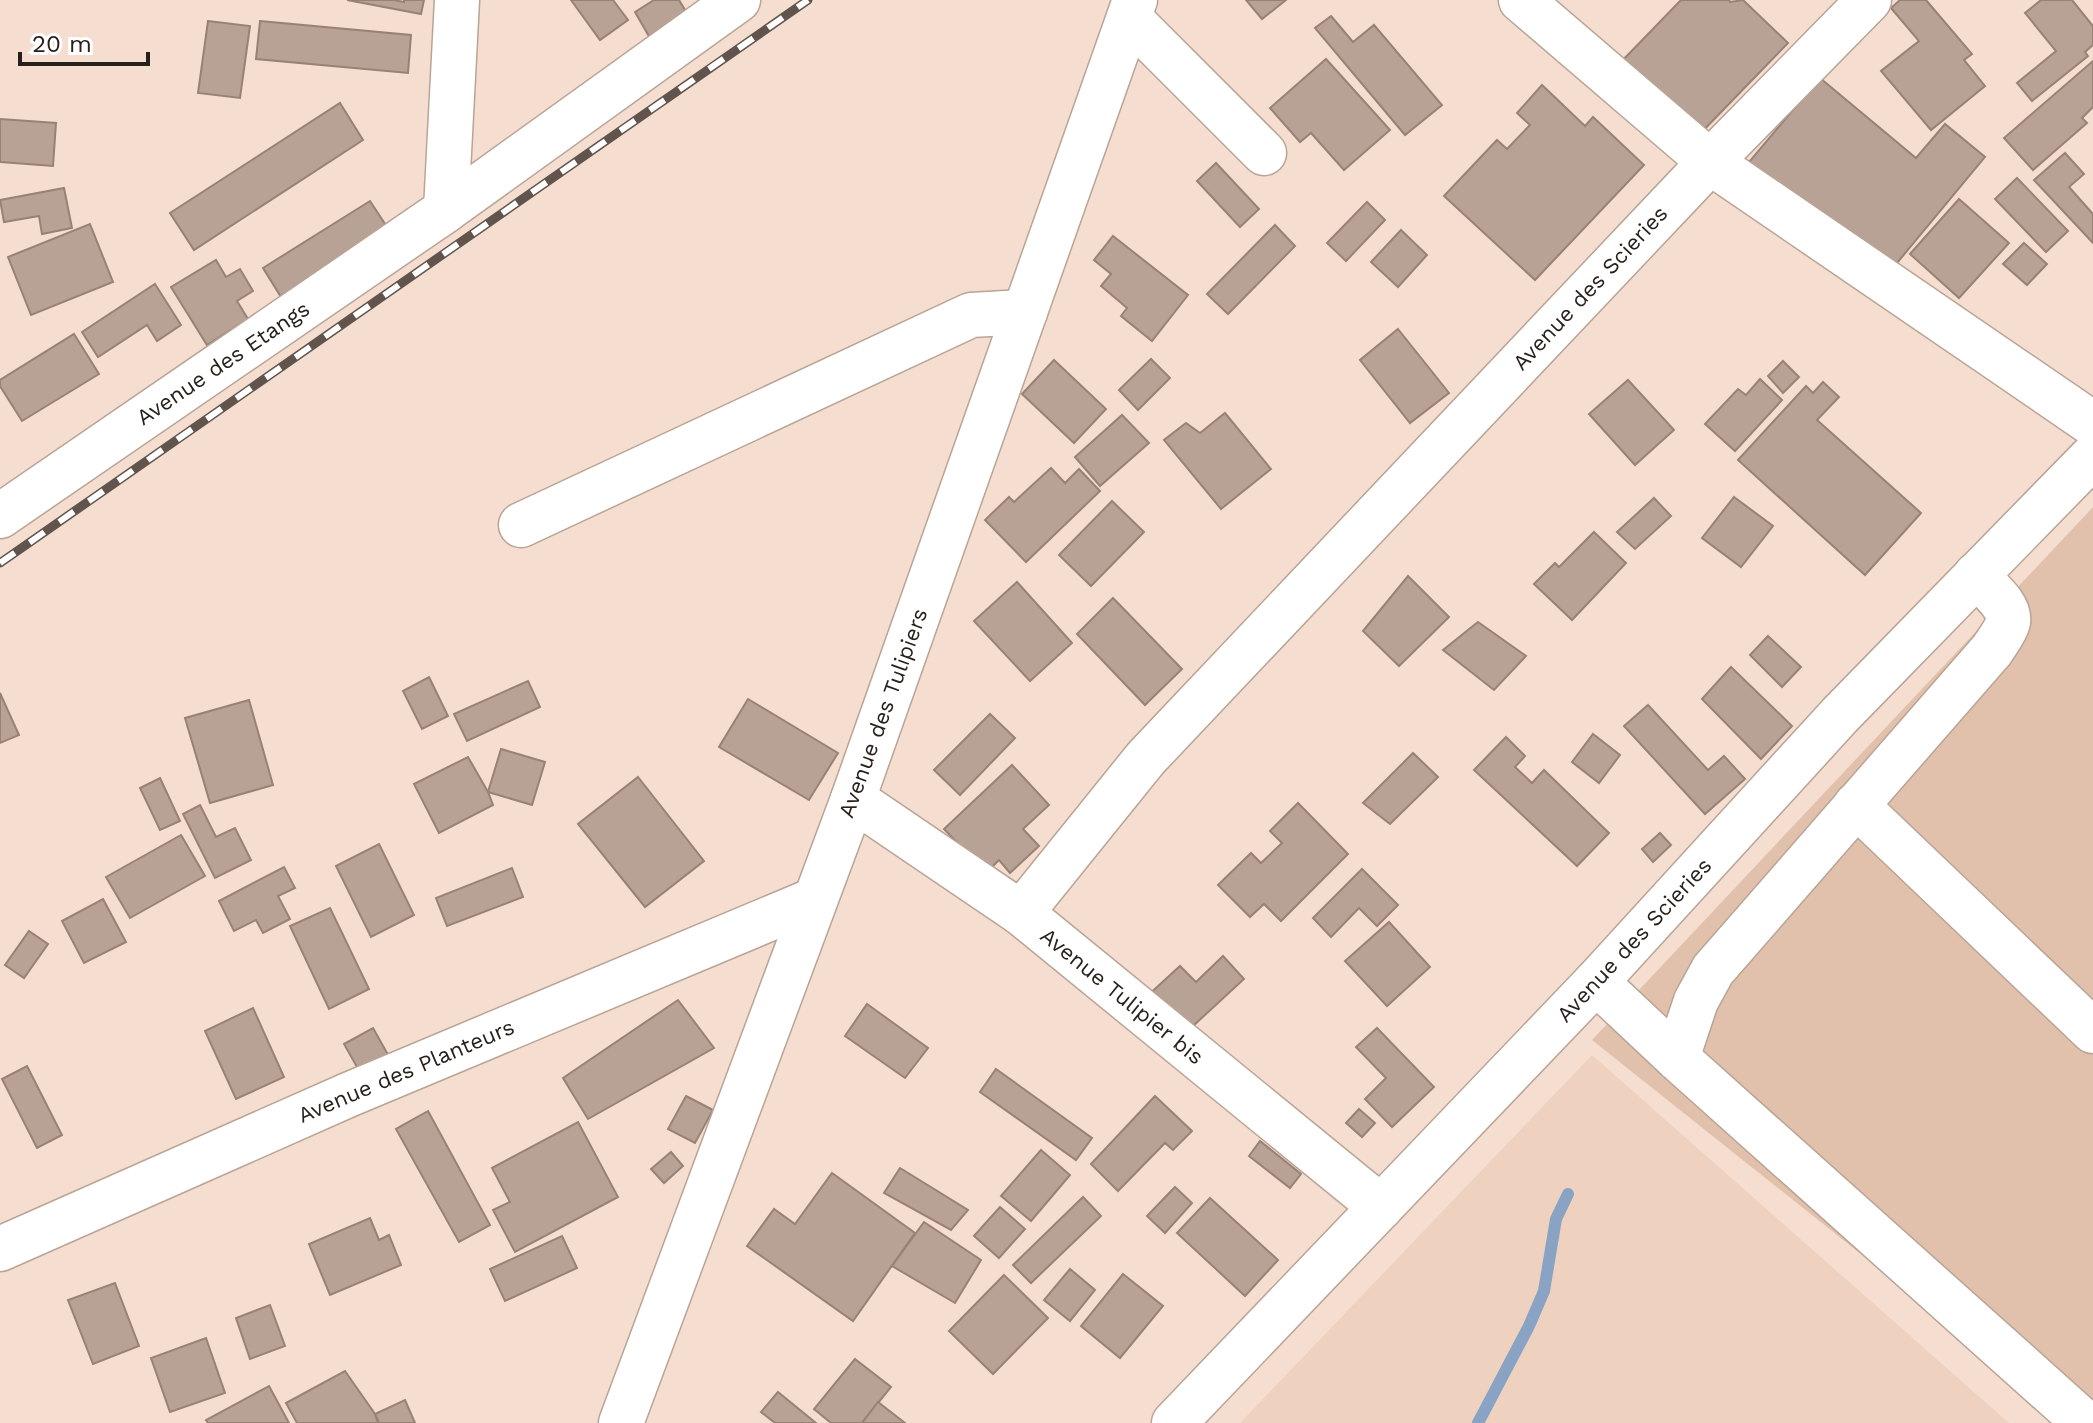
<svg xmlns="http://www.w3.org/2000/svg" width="2093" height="1423" viewBox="0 0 2093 1423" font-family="'Work Sans',sans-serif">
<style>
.built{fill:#efd1bf}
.green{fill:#e1c1ac}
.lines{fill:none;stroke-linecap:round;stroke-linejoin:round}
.stream{stroke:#88a3c3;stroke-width:12}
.building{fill:#b8a295;stroke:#978275;stroke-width:2}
.street-casing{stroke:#b9a496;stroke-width:47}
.secondary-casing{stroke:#b9a496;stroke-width:47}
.street{stroke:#fff;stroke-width:44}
.secondary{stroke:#fff;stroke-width:44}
.rail-casing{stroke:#60544c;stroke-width:9}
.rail{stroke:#fff;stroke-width:6;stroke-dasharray:18;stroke-linecap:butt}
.labels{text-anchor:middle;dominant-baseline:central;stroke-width:6;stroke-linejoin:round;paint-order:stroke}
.street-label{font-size:22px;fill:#28201b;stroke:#fff}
</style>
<rect width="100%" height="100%" fill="#f5decf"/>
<polygon class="built" points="1592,1055 2009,1423 1240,1423"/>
<polygon class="green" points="2093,507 2093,1423 2073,1423 1592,1040"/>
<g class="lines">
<polyline class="stream" points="1478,1423 1529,1326 1544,1291 1556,1219 1568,1194"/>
</g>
<g class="building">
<polygon points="347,0 394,0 404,2 404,0 424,0 421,14"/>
<polygon points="571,0 613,0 628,20 600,40"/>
<polygon points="654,0 679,0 688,15 650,38 635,12"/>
<polygon points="1246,0 1286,0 1262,19"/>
<polygon points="1681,0 1729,0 1730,2 1743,0 1788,43 1695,139 1618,65"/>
<polygon points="1900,0 1926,0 1972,54 1964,60 1985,86 1931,130 1881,71 1919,41 1891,8"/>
<polygon points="2041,0 2072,0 2093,26 2093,45 2085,52 2088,56 2032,101 2017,83 2056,51 2025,13"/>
<polygon points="1331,16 1353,42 1374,25 1442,105 1405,135 1315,28"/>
<polygon points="208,21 250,26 240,98 198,93"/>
<polygon points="260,21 411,35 408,73 256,59"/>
<polygon points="1326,59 1390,130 1344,170 1311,133 1300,142 1270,108"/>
<polygon points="2093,61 2093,107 2082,118 2087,123 2033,170 2004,138"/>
<polygon points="1820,78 1916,158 1945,124 1985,157 1887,275 1749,162"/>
<polygon points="1542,85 1585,126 1593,117 1644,165 1535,280 1444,196 1497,140 1507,149 1530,125 1517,113"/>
<polygon points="340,103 363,140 194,250 170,213"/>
<polygon points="0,119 56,123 53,166 0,162"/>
<polygon points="2065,153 2084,174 2069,187 2093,214 2093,243 2034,180"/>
<polygon points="1216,163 1259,209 1240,227 1197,181"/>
<polygon points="2017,178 2068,231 2046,252 1995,199"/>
<polygon points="64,188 72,228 42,234 39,216 4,222 0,200"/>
<polygon points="1959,199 2009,243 1959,298 1910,254"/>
<polygon points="370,201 389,230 281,297 263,268"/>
<polygon points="1367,202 1385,220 1346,261 1327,243"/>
<polygon points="90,224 113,282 31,315 8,257"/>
<polygon points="1275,225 1295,246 1228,314 1207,294"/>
<polygon points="1401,230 1427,255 1398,287 1371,262"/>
<polygon points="1113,236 1188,295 1152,341 1121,316 1127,308 1101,286 1111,274 1094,260"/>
<polygon points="2024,243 2047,264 2027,285 2003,264"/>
<polygon points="216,260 226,277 240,269 253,291 237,301 248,319 207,345 171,287"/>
<polygon points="155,284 181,325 157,341 147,325 98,357 82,332"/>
<polygon points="1398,329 1449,393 1410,423 1360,360"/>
<polygon points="74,334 99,374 22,421 0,386 0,380"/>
<polygon points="1151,359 1170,378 1138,410 1119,390"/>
<polygon points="1054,360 1106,409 1074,443 1022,394"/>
<polygon points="1783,361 1799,377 1783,393 1768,376"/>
<polygon points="1760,379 1782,400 1735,451 1705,424 1738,389 1746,395"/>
<polygon points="1628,380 1674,430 1635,465 1589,414"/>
<polygon points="1823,382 1839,397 1817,420 1921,513 1865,575 1738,460 1806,386 1813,393"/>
<polygon points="1225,413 1271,469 1221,509 1164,440 1186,423 1200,433"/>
<polygon points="1122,415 1149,443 1100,486 1075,457"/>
<polygon points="1051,468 1065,483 1079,469 1100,491 1026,562 985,520 1009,497 1014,502"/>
<polygon points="1734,497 1773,526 1741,567 1702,538"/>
<polygon points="1654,498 1671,516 1635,549 1617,532"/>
<polygon points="1112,501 1144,532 1091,586 1059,555"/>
<polygon points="1594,532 1626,563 1572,620 1534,584 1555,563 1559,567"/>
<polygon points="1408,576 1449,617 1399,666 1363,631"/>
<polygon points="1017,582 1072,643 1030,681 974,621"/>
<polygon points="1113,598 1182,669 1145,705 1077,634"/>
<polygon points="1478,622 1526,656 1494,690 1443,650"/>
<polygon points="1768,636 1801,667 1782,687 1750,655"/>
<polygon points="1731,667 1792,726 1761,759 1702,699"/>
<polygon points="429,677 448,716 422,729 403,691"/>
<polygon points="528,681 540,707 467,741 454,714"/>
<polygon points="0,693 19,735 0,743"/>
<polygon points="748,699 838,753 809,800 719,747"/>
<polygon points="249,700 273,785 210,803 185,718"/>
<polygon points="1648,705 1708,770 1724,756 1745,779 1705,814 1624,726"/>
<polygon points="990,714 1015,738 960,795 934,770"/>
<polygon points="1593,734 1620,755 1599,783 1572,762"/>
<polygon points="1506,737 1525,756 1515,767 1532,783 1544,770 1609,833 1577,866 1474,770"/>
<polygon points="501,749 545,762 532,805 488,792"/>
<polygon points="1413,753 1438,777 1390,824 1363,803"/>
<polygon points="468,757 488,792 493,805 439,833 414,784"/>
<polygon points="1012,765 1049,805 1023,829 1039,846 1010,873 999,860 986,873 944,829"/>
<polygon points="638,777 704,861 645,907 578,824"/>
<polygon points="160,778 180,821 160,830 140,788"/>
<polygon points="1298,803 1348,854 1281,921 1264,904 1250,917 1218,885 1251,853 1261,863 1282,843 1270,831"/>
<polygon points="200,805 216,837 235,828 251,860 215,878 183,814"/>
<polygon points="1660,833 1671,845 1653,862 1642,849"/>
<polygon points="181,835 205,876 130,918 106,877"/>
<polygon points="379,844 414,915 371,937 336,866"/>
<polygon points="284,867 295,888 278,896 290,919 263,933 256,920 234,931 219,901"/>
<polygon points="512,868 523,897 447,926 436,898"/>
<polygon points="1362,869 1398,905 1377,926 1359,908 1331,937 1313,918"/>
<polygon points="103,899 126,942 84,963 62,921"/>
<polygon points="330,908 369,989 329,1009 290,926"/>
<polygon points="1389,922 1430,967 1387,1006 1345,961"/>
<polygon points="29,931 48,944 24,978 5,965"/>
<polygon points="1223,956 1244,979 1180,1038 1144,999 1180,966 1196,982"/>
<polygon points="678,1000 714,1048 588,1119 563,1078"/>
<polygon points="867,1004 928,1048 905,1078 845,1036"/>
<polygon points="253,1008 284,1077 236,1099 205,1031"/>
<polygon points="373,1028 391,1060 362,1076 344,1044"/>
<polygon points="1377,1028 1434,1087 1392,1127 1365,1099 1386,1078 1356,1047"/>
<polygon points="27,1066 62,1135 37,1148 2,1079"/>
<polygon points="996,1069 1092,1138 1076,1160 980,1092"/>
<polygon points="686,1096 713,1110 695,1143 668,1129"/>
<polygon points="1155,1096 1192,1131 1173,1150 1165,1143 1118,1191 1091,1164"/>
<polygon points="1359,1109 1375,1123 1362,1137 1346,1123"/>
<polygon points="428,1111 490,1225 459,1242 396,1129"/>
<polygon points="578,1122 618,1197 515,1252 493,1210 510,1202 492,1168"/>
<polygon points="1260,1141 1301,1174 1290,1188 1249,1156"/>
<polygon points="1041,1150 1070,1175 1031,1221 1001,1196"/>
<polygon points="671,1152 683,1166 664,1183 651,1169"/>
<polygon points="900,1168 968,1210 951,1230 884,1193"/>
<polygon points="832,1173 915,1233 853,1321 747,1246 774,1209 795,1224"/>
<polygon points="1175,1187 1192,1203 1165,1233 1147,1216"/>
<polygon points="1083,1197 1101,1216 1031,1283 1013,1265"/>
<polygon points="1210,1198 1278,1260 1245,1296 1177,1233"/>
<polygon points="1000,1207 1025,1229 999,1258 974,1236"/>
<polygon points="370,1218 379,1240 389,1235 401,1265 330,1295 309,1244"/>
<polygon points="924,1222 981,1260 955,1303 892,1266"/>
<polygon points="562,1236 577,1268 505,1301 490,1269"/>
<polygon points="1070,1269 1095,1290 1070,1321 1044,1300"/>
<polygon points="1123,1274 1163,1306 1120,1358 1081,1326"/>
<polygon points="1004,1275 1048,1318 993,1374 949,1331"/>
<polygon points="115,1283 139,1346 93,1364 68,1300"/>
<polygon points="270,1305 285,1346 250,1359 236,1318"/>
<polygon points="206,1338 225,1393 170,1412 151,1358"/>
<polygon points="855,1359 891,1387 862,1423 831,1423 814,1409"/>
<polygon points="345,1371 375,1414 378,1423 297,1423 286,1403"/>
<polygon points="269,1386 289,1423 208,1423 206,1420"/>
<polygon points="778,1392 816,1423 775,1423 761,1412"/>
<polygon points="405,1400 415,1423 379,1423 375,1414"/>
<polygon points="878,1402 905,1423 862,1423"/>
</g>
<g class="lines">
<g class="street-casing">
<g id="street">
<polyline points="1521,0 1710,162 2093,424"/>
<polyline points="1129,18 1264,153"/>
<polyline points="446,210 457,0"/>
<polyline points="0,516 446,210 738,0"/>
<polyline points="521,525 971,315 1025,312"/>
<polyline points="853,799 1021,913 1381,1207"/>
<polyline points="1856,805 2093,1031"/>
<polyline points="1021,913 1146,758 1710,162 1869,0"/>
<polyline points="1596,982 1677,1058 2085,1423"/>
<path d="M1677,1058L1696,1001L1713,970L1992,650C1997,642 2006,631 2008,622C2011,605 1986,587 1976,575"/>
<polyline points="0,1249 348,1095 814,900"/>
<polyline points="621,1423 853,799 1135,0"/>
</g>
</g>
<g class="secondary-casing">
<polyline id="secondary" points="1174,1423 1596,982 1840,715 2093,456"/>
</g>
<use href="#street" class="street"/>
<use href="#secondary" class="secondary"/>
<g class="rail-casing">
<polyline id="rail" points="0,563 808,0"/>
</g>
<use href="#rail" class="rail"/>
</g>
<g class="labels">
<g class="street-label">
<text transform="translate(1590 288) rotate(-47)">Avenue des Scieries</text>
<text transform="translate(223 363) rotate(-34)">Avenue des Etangs</text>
<text transform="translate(883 713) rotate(-70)">Avenue des Tulipiers</text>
<text transform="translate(1634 940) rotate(-47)">Avenue des Scieries</text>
<text transform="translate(1122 996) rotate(39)">Avenue Tulipier bis</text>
<text transform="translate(406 1071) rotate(-23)">Avenue des Planteurs</text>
</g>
</g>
<path d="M20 52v12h128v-12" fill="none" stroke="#28201b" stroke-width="4"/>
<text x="32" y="52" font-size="24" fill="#28201b" stroke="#ffffff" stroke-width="6" paint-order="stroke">20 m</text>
</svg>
